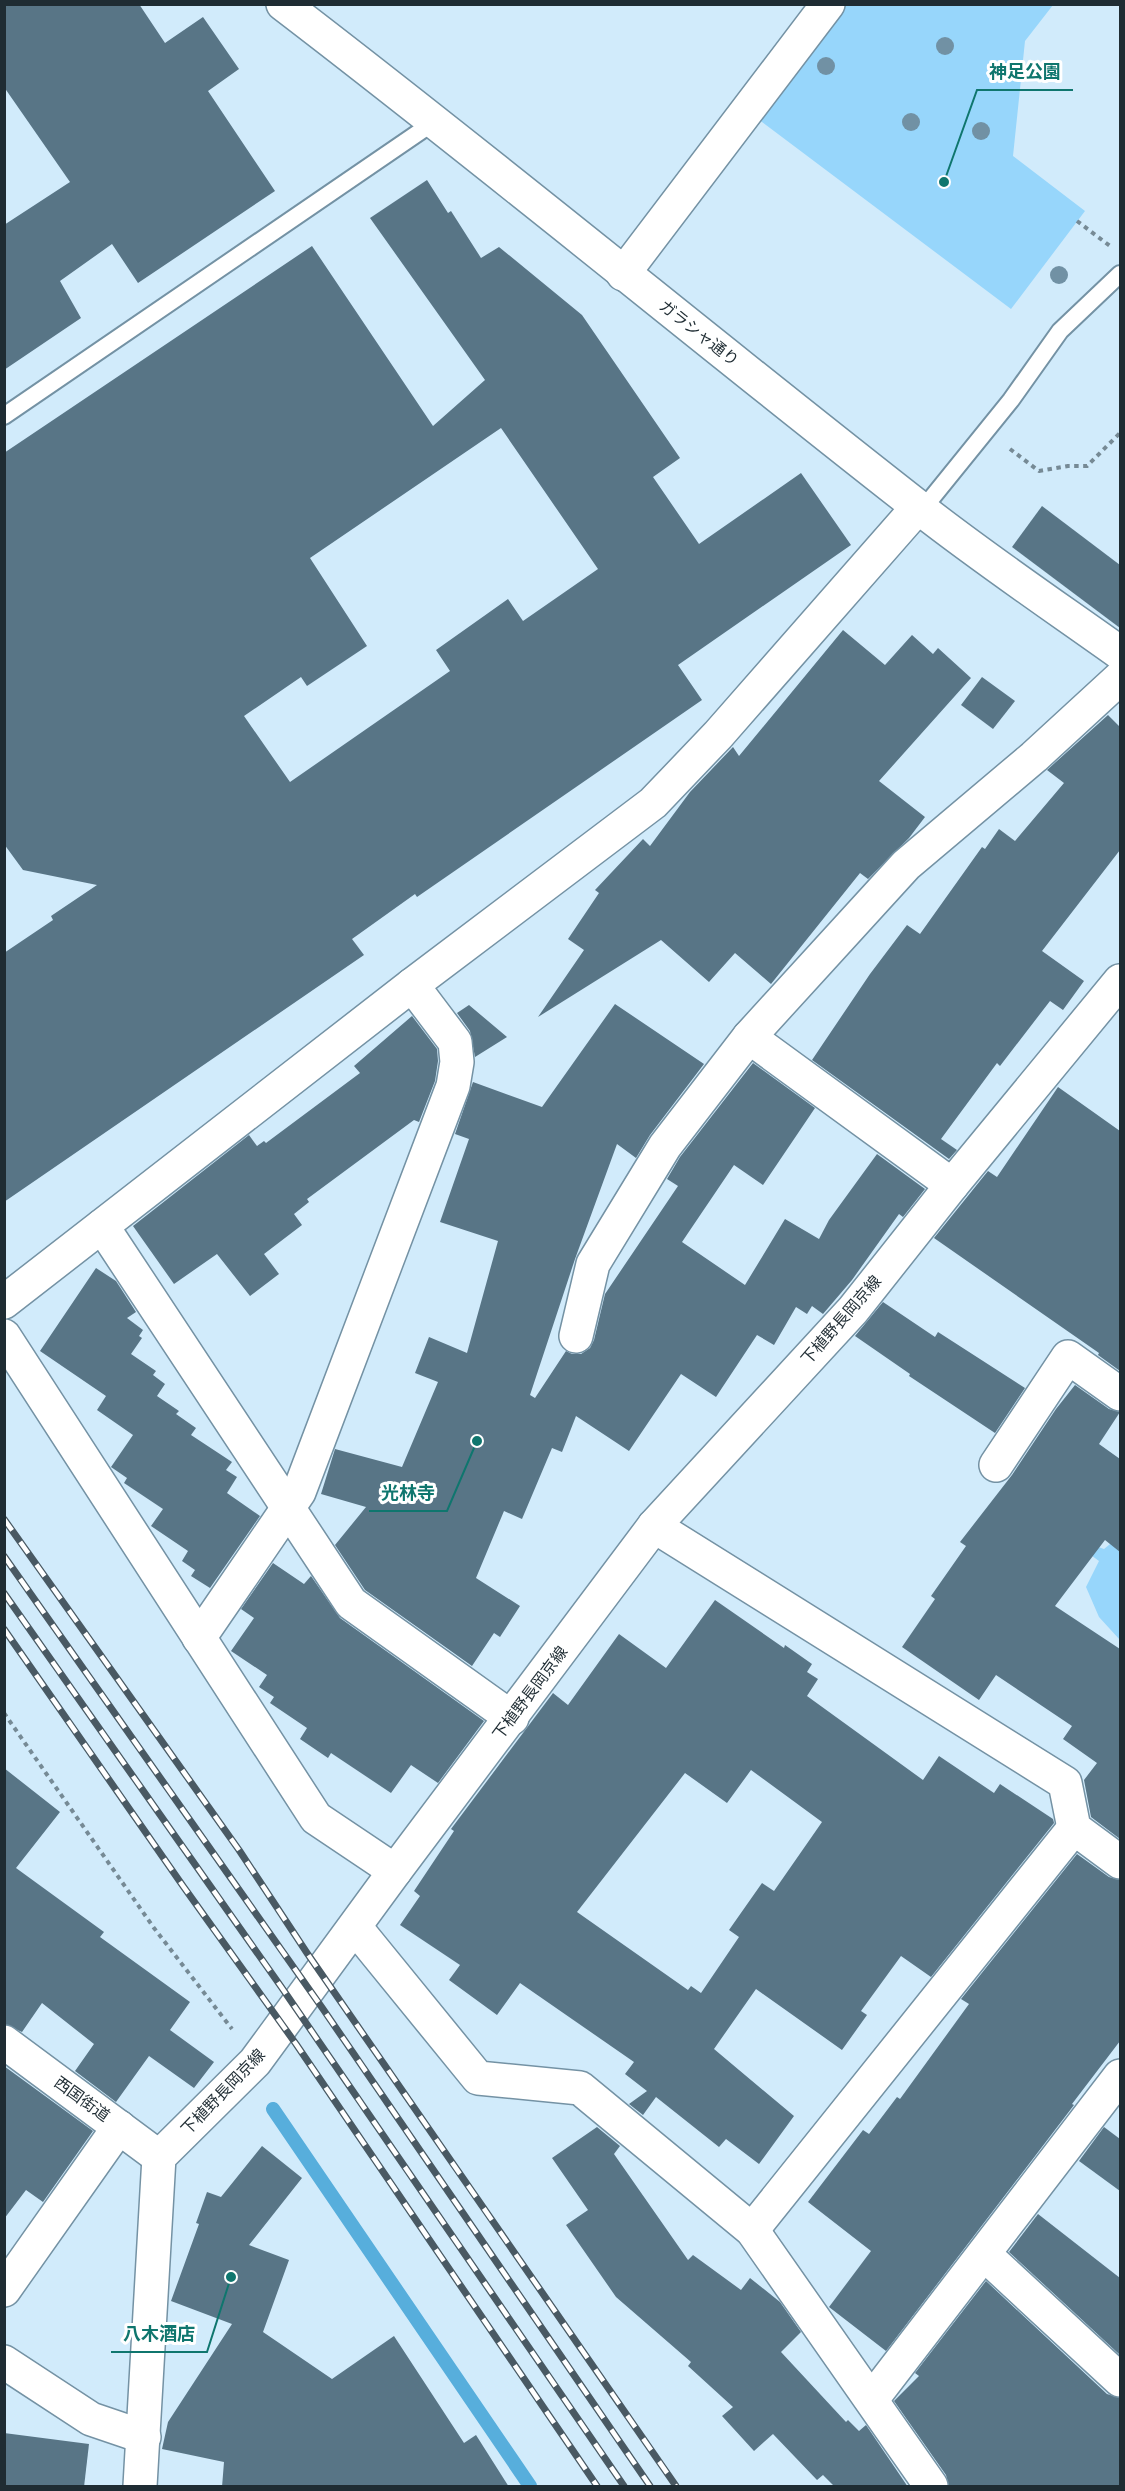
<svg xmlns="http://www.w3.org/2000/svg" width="1125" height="2491" viewBox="0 0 1125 2491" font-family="Poppins,'Noto Sans JP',sans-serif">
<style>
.green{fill:#97d6fb}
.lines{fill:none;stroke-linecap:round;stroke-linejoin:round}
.stream{stroke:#57aedc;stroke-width:14}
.building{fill:#587586;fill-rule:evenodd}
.service-casing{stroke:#7492a4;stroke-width:20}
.minor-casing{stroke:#7492a4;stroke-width:36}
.tertiary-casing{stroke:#7492a4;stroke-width:36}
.secondary-casing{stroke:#7492a4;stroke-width:36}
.path{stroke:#768a95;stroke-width:4;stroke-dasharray:4.5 4.5;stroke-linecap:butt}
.service{stroke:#fff;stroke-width:16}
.minor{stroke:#fff;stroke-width:33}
.tertiary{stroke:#fff;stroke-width:33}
.secondary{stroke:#fff;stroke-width:33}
.rail-casing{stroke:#495963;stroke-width:7}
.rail{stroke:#fff;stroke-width:4.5;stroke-dasharray:14;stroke-linecap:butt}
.tree{fill:#7191a4}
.labels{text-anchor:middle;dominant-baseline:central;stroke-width:6;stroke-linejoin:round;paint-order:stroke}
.street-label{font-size:16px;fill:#1f2c33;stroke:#fff}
.leader{fill:none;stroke:#0f766e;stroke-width:2}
.callout-dot{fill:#0f766e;stroke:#fff;stroke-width:2}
.callout-label{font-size:18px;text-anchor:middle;font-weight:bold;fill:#0f766e;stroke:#fff;stroke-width:6;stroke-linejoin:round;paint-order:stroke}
</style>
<rect width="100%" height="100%" fill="#d1ebfb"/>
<g class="green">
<polygon points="843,5 1053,5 1025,41 1013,156 1085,211 1011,309 758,119"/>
<polygon points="1120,1536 1120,1640 1099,1617 1086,1587 1099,1561 1080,1547 1087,1543 1104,1549"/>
</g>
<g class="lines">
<polyline class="stream" points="273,2109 530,2486"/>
</g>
<g class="building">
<polygon points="4,4 139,4 165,43 203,17 239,69 208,91 275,191 138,283 112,244 60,281 81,318 4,370 4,225 70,182 4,87"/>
<path d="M427,180L448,213L451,211L481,258L499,247L582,315L680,458L653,477L699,544L801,473L851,545L678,665L702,700L417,897L415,894L352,939L364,955L4,1202V953L53,920L51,916L97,885L23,870L4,844V453L312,246L433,426L485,380L370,218ZM501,428L598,569L523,621L508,599L436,650L450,671L290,782L244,716L301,677L307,686L367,646L310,558Z"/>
<polygon points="1042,506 1120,565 1120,628 1012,547"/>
<polygon points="843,630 885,665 912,635 933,654 938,648 971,678 879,781 925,817 909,838 868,879 860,873 771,984 735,953 709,982 661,940 538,1017 584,950 568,939 599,893 595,890 643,839 650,846 690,792 733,747 739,756"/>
<polygon points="982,677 1015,701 993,729 961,705"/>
<polygon points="1108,715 1120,727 1120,850 1042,951 1084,981 1063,1010 1050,1001 1000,1066 997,1063 941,1139 957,1150 949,1159 812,1060 870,974 907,925 920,934 982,847 985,849 999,829 1015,841 1064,783 1047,770"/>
<polygon points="615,1004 704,1064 650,1135 636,1158 617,1144 575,1259 530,1395 535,1398 566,1351 572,1354 581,1354 590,1348 594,1340 605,1294 678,1186 667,1179 680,1157 753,1063 815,1108 763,1185 734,1165 682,1242 745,1285 785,1219 819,1239 829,1220 877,1154 925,1189 903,1217 899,1214 852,1280 823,1314 812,1306 807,1314 796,1307 774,1345 757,1335 716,1397 681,1374 629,1451 576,1416 562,1452 552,1448 522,1519 504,1511 476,1578 520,1606 500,1637 494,1633 472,1666 365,1590 335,1545 366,1507 321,1494 335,1449 402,1467 438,1382 415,1373 429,1337 467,1353 498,1241 440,1222 469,1139 455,1134 473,1082 542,1107"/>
<polygon points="469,1005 507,1037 475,1057 470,1031 457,1013"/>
<polygon points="412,1016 437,1049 438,1061 435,1081 419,1122 414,1120 307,1199 309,1202 294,1214 302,1225 264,1254 279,1274 250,1296 217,1254 174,1284 133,1226 249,1135 257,1146 264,1141 266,1143 360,1073 354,1066"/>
<polygon points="1058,1087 1120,1131 1120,1371 1098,1355 1099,1353 934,1238 988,1171 997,1177"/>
<polygon points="96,1268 116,1281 136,1312 127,1318 143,1330 139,1336 142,1338 131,1354 156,1371 153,1375 165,1384 157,1396 179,1411 176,1414 196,1428 191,1435 232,1462 226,1470 237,1477 227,1493 260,1516 210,1588 191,1576 195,1570 182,1561 188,1551 151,1526 163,1509 124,1483 127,1478 111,1467 133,1435 97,1410 106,1396 40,1351"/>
<polygon points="883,1302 935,1337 938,1332 1025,1388 995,1433 909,1376 910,1374 855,1336"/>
<polygon points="1075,1385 1109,1409 1120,1412 1099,1444 1120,1459 1120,1552 1105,1540 1055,1606 1120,1649 1120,1839 1091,1817 1084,1780 1097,1763 1063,1739 1072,1726 996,1675 979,1700 902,1647 935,1599 931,1596 966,1546 960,1542 1012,1475 1056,1409"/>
<polygon points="273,1563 304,1584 311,1576 340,1618 484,1721 438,1783 411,1765 391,1793 331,1753 328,1758 300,1739 307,1728 270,1703 274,1697 259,1687 267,1675 231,1651 254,1618 241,1609"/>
<path d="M715,1600L784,1648L785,1645L812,1664L807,1672L818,1679L807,1696L923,1780L939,1756L994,1793L1000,1784L1053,1819L1054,1823L931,1977L901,1956L861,2011L867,2015L842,2050L756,1989L714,2049L794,2116L759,2164L726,2139L719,2147L656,2097L643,2115L629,2104L647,2091L625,2074L634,2062L520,1983L497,2015L449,1980L460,1965L400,1925L420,1896L414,1891L454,1831L451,1829L553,1693L568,1705L619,1634L666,1668ZM751,1770L822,1822L774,1891L762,1883L729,1930L739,1937L701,1993L691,1986L688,1990L577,1912L685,1773L727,1803Z"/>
<polygon points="4,1768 60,1812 16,1868 104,1932 100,1937 190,2002 170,2030 214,2062 194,2088 149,2056 116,2102 75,2071 94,2044 42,2003 22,2032 4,2024"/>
<polygon points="1077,1854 1109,1877 1120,1880 1120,2041 1072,2104 1074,2105 886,2351 829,2307 871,2251 808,2202 863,2130 869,2134 897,2097 900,2099 969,2004 961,1999"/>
<polygon points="4,2066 93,2131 43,2202 26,2190 4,2219"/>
<polygon points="597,2127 620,2146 614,2154 688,2260 693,2255 741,2290 750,2278 780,2302 801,2332 781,2352 846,2422 848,2420 859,2431 866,2425 908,2487 835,2487 823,2475 817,2480 773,2434 754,2451 722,2416 733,2407 688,2366 691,2362 616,2297 566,2225 588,2210 552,2158"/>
<polygon points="1104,2127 1120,2139 1120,2191 1079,2161"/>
<polygon points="262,2146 302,2178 249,2245 289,2260 263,2332 332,2379 394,2336 464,2443 476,2435 509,2487 222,2487 224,2462 162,2449 168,2422 232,2324 171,2301 199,2224 196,2223 207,2192 221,2197"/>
<polygon points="1038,2214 1120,2278 1120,2355 1009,2252"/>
<polygon points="986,2281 1107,2394 1120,2398 1120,2487 949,2487 946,2475 894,2401 919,2376 915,2373"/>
<polygon points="4,2433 89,2444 84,2487 4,2487"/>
</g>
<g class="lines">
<g class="service-casing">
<g id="service">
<polyline points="4,416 434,122"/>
<polyline points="922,510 1011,400 1060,331 1120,274"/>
</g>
</g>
<g class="minor-casing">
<g id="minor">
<polyline points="623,274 828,4"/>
<polyline points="749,1037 952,1185"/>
<polyline points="102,1226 351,1603 512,1718"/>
<polyline points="4,1302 412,985 653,803 718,735 918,507"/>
<polyline points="4,1336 316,1818 395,1871"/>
<polyline points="576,1336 593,1264 665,1146 749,1037 906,865 1034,757 1120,678"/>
<polyline points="996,1465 1068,1357 1120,1394"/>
<polyline points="654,1526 1065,1783 1074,1828 1120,1862"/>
<polyline points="199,1638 299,1492 453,1086 457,1062 455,1042 412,985"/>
<polyline points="355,1927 478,2078 580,2088 752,2230 931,2486"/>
<polyline points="4,2042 159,2157"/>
<polyline points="752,2230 1074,1828"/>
<polyline points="984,2254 1120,2380"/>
<polyline points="4,2290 119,2127"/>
<polyline points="4,2362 91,2419 144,2437"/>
<polyline points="872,2399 1120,2076"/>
</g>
</g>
<g class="tertiary-casing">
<path id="tertiary" d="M283,4C499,169 708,343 922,510C986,560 1054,606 1120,653"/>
</g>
<g class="secondary-casing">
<polyline id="secondary" points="140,2486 159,2157 255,2062 395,1871 654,1526 853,1310 952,1185 1120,981"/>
</g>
<g class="path">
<polyline points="1077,221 1110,246"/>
<polyline points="1010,449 1039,471 1068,466 1087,466 1120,433"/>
<polyline points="4,1713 154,1928 232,2029"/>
</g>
<use href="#service" class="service"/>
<use href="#minor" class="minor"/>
<use href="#tertiary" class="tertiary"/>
<use href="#secondary" class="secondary"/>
<g class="rail-casing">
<g id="rail">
<polyline points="4,1519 239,1850 307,1953 676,2486"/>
<polyline points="4,1556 323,2009 650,2486"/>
<polyline points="4,1593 282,1988 624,2486"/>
<polyline points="4,1629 183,1886 296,2044 597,2486"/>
</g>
</g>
<use href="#rail" class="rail"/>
</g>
<g class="tree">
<circle cx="945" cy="46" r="9"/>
<circle cx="826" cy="66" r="9"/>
<circle cx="911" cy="122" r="9"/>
<circle cx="981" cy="131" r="9"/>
<circle cx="1059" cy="275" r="9"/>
</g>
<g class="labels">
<g class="street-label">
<text transform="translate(699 333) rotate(38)">ガラシャ通り</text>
<text transform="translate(841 1320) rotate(-49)">下植野長岡京線</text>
<text transform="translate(530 1693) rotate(-53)">下植野長岡京線</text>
<text transform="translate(223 2092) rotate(-46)">下植野長岡京線</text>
<text transform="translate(82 2099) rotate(36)">西国街道</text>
</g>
</g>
<path class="leader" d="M944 182L977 90H1073M477 1441L447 1511H369M231 2277L207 2352H111"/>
<g class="callout-dot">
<circle cx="944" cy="182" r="6"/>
<circle cx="477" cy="1441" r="6"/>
<circle cx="231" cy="2277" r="6"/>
</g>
<g class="callout-label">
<text x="1025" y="78">神足公園</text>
<text x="408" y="1499">光林寺</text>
<text x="159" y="2340">八木酒店</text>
</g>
<rect width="1125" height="2491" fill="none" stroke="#1f2c33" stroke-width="12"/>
</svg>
